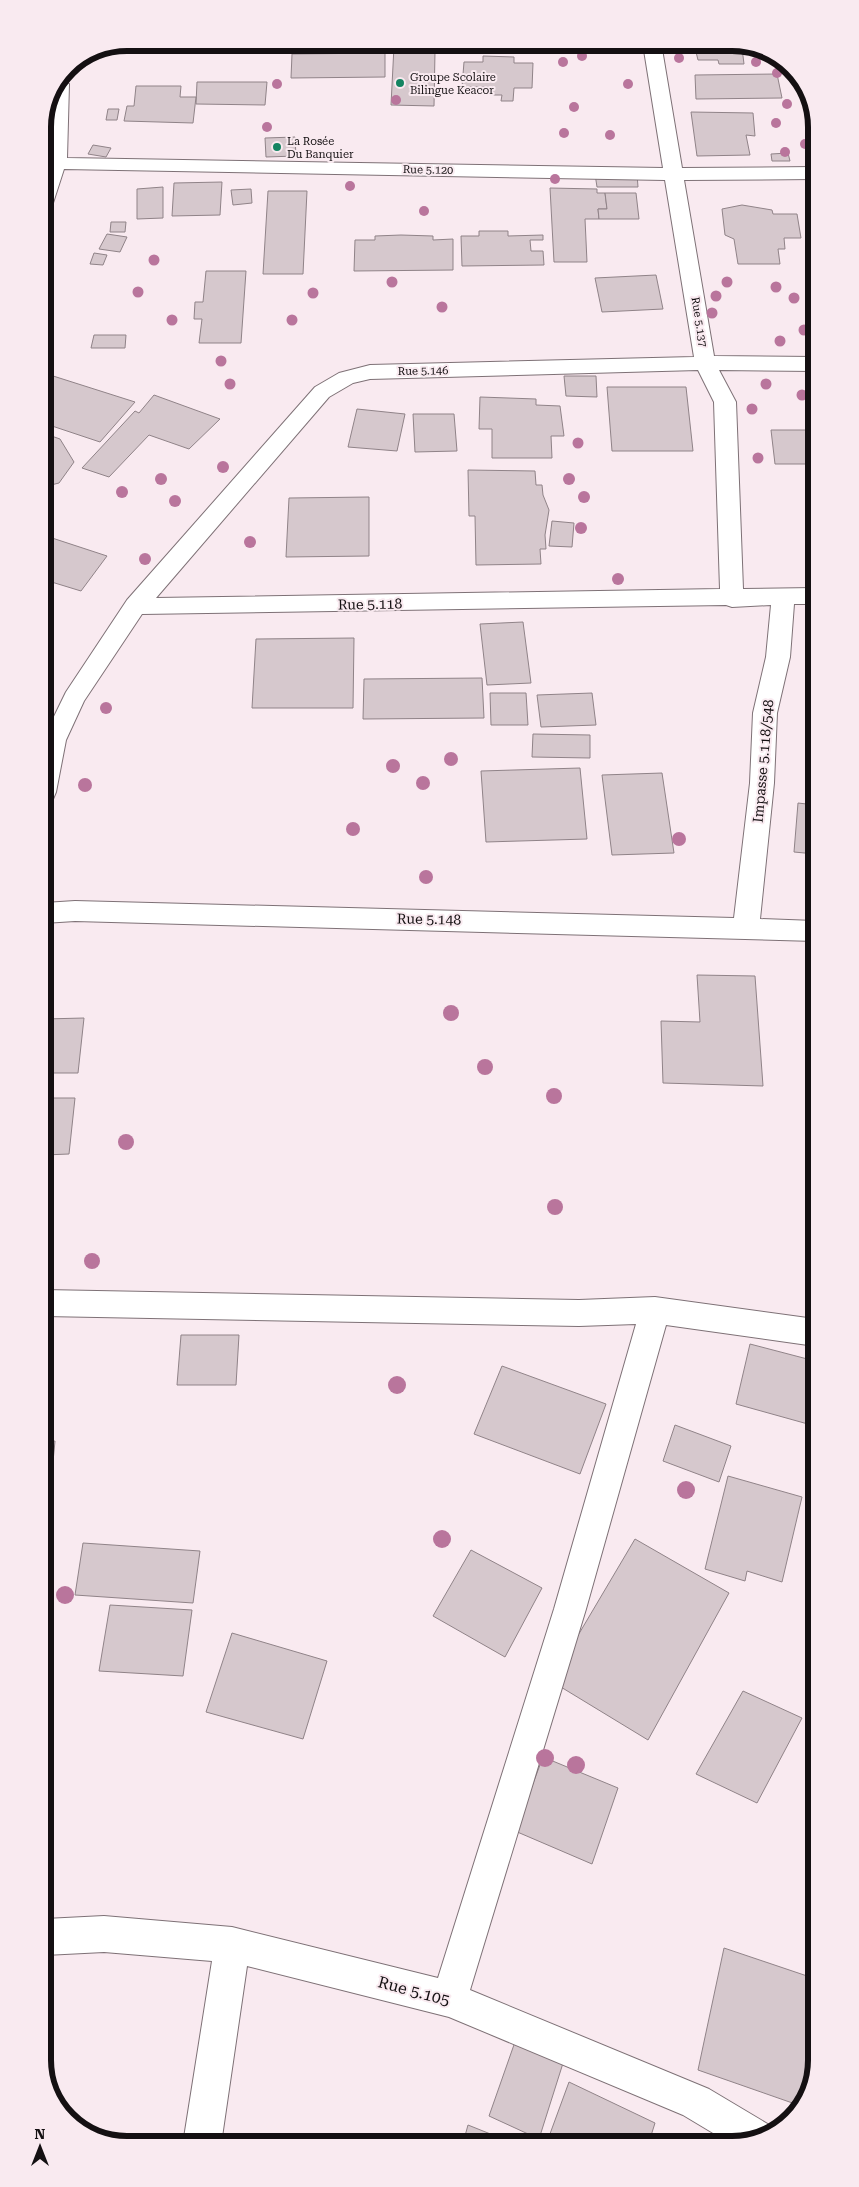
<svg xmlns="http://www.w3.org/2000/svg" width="859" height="2187" viewBox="0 0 859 2187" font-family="'Roboto Serif',serif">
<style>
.building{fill:#d6c8cd;stroke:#908388}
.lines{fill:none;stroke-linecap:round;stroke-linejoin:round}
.minor-casing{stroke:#7e7176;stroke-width:2}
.minor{fill:#fff;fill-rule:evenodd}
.tree{fill:#b9759c}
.poi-dot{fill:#148461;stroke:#f9eaf0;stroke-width:2}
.labels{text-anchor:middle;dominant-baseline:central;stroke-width:4;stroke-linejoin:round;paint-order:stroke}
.far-poi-label{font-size:11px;fill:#141012;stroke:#f9eaf0;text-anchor:start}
.far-street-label{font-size:11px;fill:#141012;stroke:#f9eaf0}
.street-label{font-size:14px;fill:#141012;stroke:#f9eaf0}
.near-street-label{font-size:16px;fill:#141012;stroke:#f9eaf0}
.rim{fill:none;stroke:#141012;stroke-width:6}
</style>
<rect width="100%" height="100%" fill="#f9eaf0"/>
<g class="building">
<polygon points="738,43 748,46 700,46 700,43"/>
<polygon points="452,45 452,51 435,51 434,106 391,105 394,46"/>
<rect x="245" y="47" width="25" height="3"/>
<polygon points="695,48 742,48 744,64 719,64 718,60 698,60"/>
<polygon points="385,53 385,77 291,78 292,54"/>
<polygon points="483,56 514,57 514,63 533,63 532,88 514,88 513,101 501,101 502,95 493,95 493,87 462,87 464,62 483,62"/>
<polygon points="777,74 782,98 696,99 695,75"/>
<polygon points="197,82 267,82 265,105 196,104"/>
<polygon points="136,86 181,86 180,97 196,97 193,123 124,121 127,106 134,106"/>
<polygon points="108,109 119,109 117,120 106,120"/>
<polygon points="691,112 753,113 755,136 746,135 750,155 697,156"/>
<polygon points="295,137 296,156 266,157 265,138"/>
<polygon points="93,145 111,148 106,157 88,154"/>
<polygon points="788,153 790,161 772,161 771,154"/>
<polygon points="595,174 637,174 638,187 597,187"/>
<polygon points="222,182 220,215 172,216 174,183"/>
<polygon points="163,187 163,218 137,219 137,189"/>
<polygon points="550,188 597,189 597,193 605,193 607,209 598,209 599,219 585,219 587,262 554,262"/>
<polygon points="251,189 252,203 233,205 231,190"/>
<polygon points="268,191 307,191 303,274 263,274"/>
<polygon points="605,193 636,193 639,219 599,219 598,209 607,209"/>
<polygon points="742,205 772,210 773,214 797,214 801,238 784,238 785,249 778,249 780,264 738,264 734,239 725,235 722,209"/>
<polygon points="111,222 126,222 125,232 110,232"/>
<polygon points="479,231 508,231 508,236 543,235 543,240 530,240 531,251 543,251 544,265 462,266 461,236 479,236"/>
<polygon points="107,234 127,237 120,252 99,249"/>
<polygon points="401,235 433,236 433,240 453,239 453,270 354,271 355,240 375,240 375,236"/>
<polygon points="94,253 107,255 103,265 90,264"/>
<polygon points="206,271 246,271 241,343 199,343 202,319 194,319 195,302 203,302"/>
<polygon points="656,275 663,309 602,312 595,278"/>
<polygon points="94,335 126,335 125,348 91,348"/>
<polygon points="50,375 135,402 100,442 43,423 43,383"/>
<polygon points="564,376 596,376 597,397 566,396"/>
<polygon points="607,387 686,387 693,451 612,451"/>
<polygon points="154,395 220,419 189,449 149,435 109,477 82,468 135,411 139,413"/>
<polygon points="480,397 536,399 536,405 560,406 564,436 551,436 552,458 492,458 492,429 479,429"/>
<polygon points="357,409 405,414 397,451 348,447"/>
<polygon points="413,414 454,414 457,451 415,452"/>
<polygon points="771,430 814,430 814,464 775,464"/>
<polygon points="43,433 60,439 74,462 59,483 43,487"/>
<polygon points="468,470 535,471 536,485 542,485 543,495 549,510 545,535 546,549 540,549 541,564 476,565 475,516 469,516"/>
<polygon points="369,497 369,556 286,557 289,498"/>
<polygon points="552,521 574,523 572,547 549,546"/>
<polygon points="43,535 107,556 81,591 45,580 43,582"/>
<polygon points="523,622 531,683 487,685 480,624"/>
<polygon points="354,638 353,708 252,708 256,639"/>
<polygon points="812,645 814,645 814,721 808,720"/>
<polygon points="482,678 484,718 363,719 364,679"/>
<polygon points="490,693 526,693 528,725 491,725"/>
<polygon points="592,693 596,725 541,727 537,695"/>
<polygon points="533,734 590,735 590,758 532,757"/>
<polygon points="580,768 587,839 486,842 481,771"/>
<polygon points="662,773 674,853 612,855 602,775"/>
<polygon points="798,803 815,805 815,854 794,852"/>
<polygon points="697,975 755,976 763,1086 663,1083 661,1021 700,1022"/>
<polygon points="84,1018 78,1073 44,1073 44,1019"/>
<polygon points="44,1098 75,1098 69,1154 44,1155"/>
<polygon points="181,1335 239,1335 236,1385 177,1385"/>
<polygon points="750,1344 815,1361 815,1426 736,1404"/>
<polygon points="502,1366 606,1404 580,1474 474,1434"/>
<polygon points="675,1425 731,1446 719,1482 663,1461"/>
<polygon points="55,1441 49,1503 45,1503 45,1442"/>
<polygon points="728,1476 802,1497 782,1582 747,1571 745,1581 705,1569"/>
<polygon points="635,1539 729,1593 648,1740 551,1681"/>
<polygon points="83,1543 200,1551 193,1603 75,1595"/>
<polygon points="471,1550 542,1588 505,1657 433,1616"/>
<polygon points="110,1605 192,1610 183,1676 99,1671"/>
<polygon points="232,1633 327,1661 303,1739 206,1712"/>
<polygon points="743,1691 802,1718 757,1803 696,1774"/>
<polygon points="543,1757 618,1788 592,1864 515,1831"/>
<polygon points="724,1948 816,1979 816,2022 801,2106 698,2070"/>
<polygon points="516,2039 564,2060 539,2139 489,2116"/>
<polygon points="569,2082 655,2123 649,2142 547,2142"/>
<polygon points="468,2125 513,2143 463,2143"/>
</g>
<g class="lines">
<g class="minor-casing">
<g id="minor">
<path d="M661,43L682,168L814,167V179L684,180L714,356L814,357V371L719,370L736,402L743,589L814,588V604H794L790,657L777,713L774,783L760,919L815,921V941L75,921L44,923V903L75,901L734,918L750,783L753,713L766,657L771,605L732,607L726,605L142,614L84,701L66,740L56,792L53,799L44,801V737L66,692L127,600L315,387L339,373L370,365L694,357L665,180L64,169L53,203L50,207L43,209V176L45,169H43V157H48L50,106L62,79L69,84L67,158L663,168L643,44ZM698,370L714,402L720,589L156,598L329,397L353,383L370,379Z"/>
<polygon points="44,1290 579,1300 655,1297 815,1319 815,1346 666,1325 586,1609 470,1990 709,2089 771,2126 773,2129 754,2142 728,2142 683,2115 449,2017 247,1966 221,2144 183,2144 212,1961 104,1952 45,1955 45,1919 104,1916 232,1927 438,1978 554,1609 636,1324 579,1326 44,1316"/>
</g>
</g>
<use href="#minor" class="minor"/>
</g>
<g class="tree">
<circle cx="582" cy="56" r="5"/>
<circle cx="679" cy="58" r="5"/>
<circle cx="563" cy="62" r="5"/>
<circle cx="756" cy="62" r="5"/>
<circle cx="777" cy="73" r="5"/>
<circle cx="277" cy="84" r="5"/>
<circle cx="628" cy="84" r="5"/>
<circle cx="396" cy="100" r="5"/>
<circle cx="787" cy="104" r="5"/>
<circle cx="574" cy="107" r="5"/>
<circle cx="776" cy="123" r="5"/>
<circle cx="267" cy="127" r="5"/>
<circle cx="564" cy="133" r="5"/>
<circle cx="610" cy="135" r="5"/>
<circle cx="805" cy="144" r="5"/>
<circle cx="785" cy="152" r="5"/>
<circle cx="555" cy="179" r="5"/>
<circle cx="350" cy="186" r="5"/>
<circle cx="424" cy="211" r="5"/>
<circle cx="154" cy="260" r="5.5"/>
<circle cx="392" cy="282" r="5.5"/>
<circle cx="727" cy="282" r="5.5"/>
<circle cx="776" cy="287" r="5.5"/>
<circle cx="138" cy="292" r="5.5"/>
<circle cx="313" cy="293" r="5.5"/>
<circle cx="716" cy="296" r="5.5"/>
<circle cx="794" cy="298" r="5.5"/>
<circle cx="442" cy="307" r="5.5"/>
<circle cx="712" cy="313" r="5.5"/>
<circle cx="172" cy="320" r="5.5"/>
<circle cx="292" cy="320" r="5.5"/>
<circle cx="804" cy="330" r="5.5"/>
<circle cx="780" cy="341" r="5.5"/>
<circle cx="221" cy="361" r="5.5"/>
<circle cx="230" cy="384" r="5.5"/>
<circle cx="766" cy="384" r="5.5"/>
<circle cx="802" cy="395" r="5.5"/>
<circle cx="752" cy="409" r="5.5"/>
<circle cx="578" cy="443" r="5.5"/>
<circle cx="758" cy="458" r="5.5"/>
<circle cx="223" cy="467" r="6"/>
<circle cx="161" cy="479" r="6"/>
<circle cx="569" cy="479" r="6"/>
<circle cx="122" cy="492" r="6"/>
<circle cx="584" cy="497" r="6"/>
<circle cx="175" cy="501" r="6"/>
<circle cx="581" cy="528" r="6"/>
<circle cx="250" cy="542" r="6"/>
<circle cx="145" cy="559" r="6"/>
<circle cx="618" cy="579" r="6"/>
<circle cx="106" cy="708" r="6"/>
<circle cx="451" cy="759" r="7"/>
<circle cx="393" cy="766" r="7"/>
<circle cx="423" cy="783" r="7"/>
<circle cx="85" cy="785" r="7"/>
<circle cx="353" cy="829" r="7"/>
<circle cx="679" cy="839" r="7"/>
<circle cx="426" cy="877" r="7"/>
<circle cx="451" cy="1013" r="8"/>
<circle cx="485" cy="1067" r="8"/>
<circle cx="554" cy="1096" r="8"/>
<circle cx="126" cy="1142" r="8"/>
<circle cx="555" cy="1207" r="8"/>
<circle cx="92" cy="1261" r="8"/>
<circle cx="397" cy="1385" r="9"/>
<circle cx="686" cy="1490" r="9"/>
<circle cx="442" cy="1539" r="9"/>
<circle cx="65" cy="1595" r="9"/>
<circle cx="545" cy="1758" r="9"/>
<circle cx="576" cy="1765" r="9"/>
</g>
<g class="poi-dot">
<circle cx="400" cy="83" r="5"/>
<circle cx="277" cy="147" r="5"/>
</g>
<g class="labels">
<g class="far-poi-label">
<text x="410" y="77">Groupe Scolaire<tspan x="410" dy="13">Bilingue Keacor</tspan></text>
<text x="287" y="141">La Rosée<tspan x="287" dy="13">Du Banquier</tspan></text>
</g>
<g class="far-street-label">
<text transform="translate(428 170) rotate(1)">Rue 5.120</text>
<text transform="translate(699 322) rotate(81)">Rue 5.137</text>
<text transform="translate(423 371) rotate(-1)">Rue 5.146</text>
</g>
<g class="street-label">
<text transform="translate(370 604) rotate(-1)">Rue 5.118</text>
<text transform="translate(763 761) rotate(-85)">Impasse 5.118/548</text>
<text transform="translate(429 919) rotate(1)">Rue 5.148</text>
</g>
<g class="near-street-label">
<text transform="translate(414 1991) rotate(15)">Rue 5.105</text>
</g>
</g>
<path d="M0 0H859V2187H0ZM127 51H732A76 76 0 0 1 808 127V2060A76 76 0 0 1 732 2136H127A76 76 0 0 1 51 2060V127A76 76 0 0 1 127 51Z" fill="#f9eaf0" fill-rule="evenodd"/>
<path class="rim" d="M127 51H732A76 76 0 0 1 808 127V2060A76 76 0 0 1 732 2136H127A76 76 0 0 1 51 2060V127A76 76 0 0 1 127 51Z"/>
<g transform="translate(40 2147)" stroke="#f9eaf0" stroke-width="4" paint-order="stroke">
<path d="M0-4L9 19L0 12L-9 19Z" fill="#141012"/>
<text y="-8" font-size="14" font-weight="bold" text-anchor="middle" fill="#141012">N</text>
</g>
</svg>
